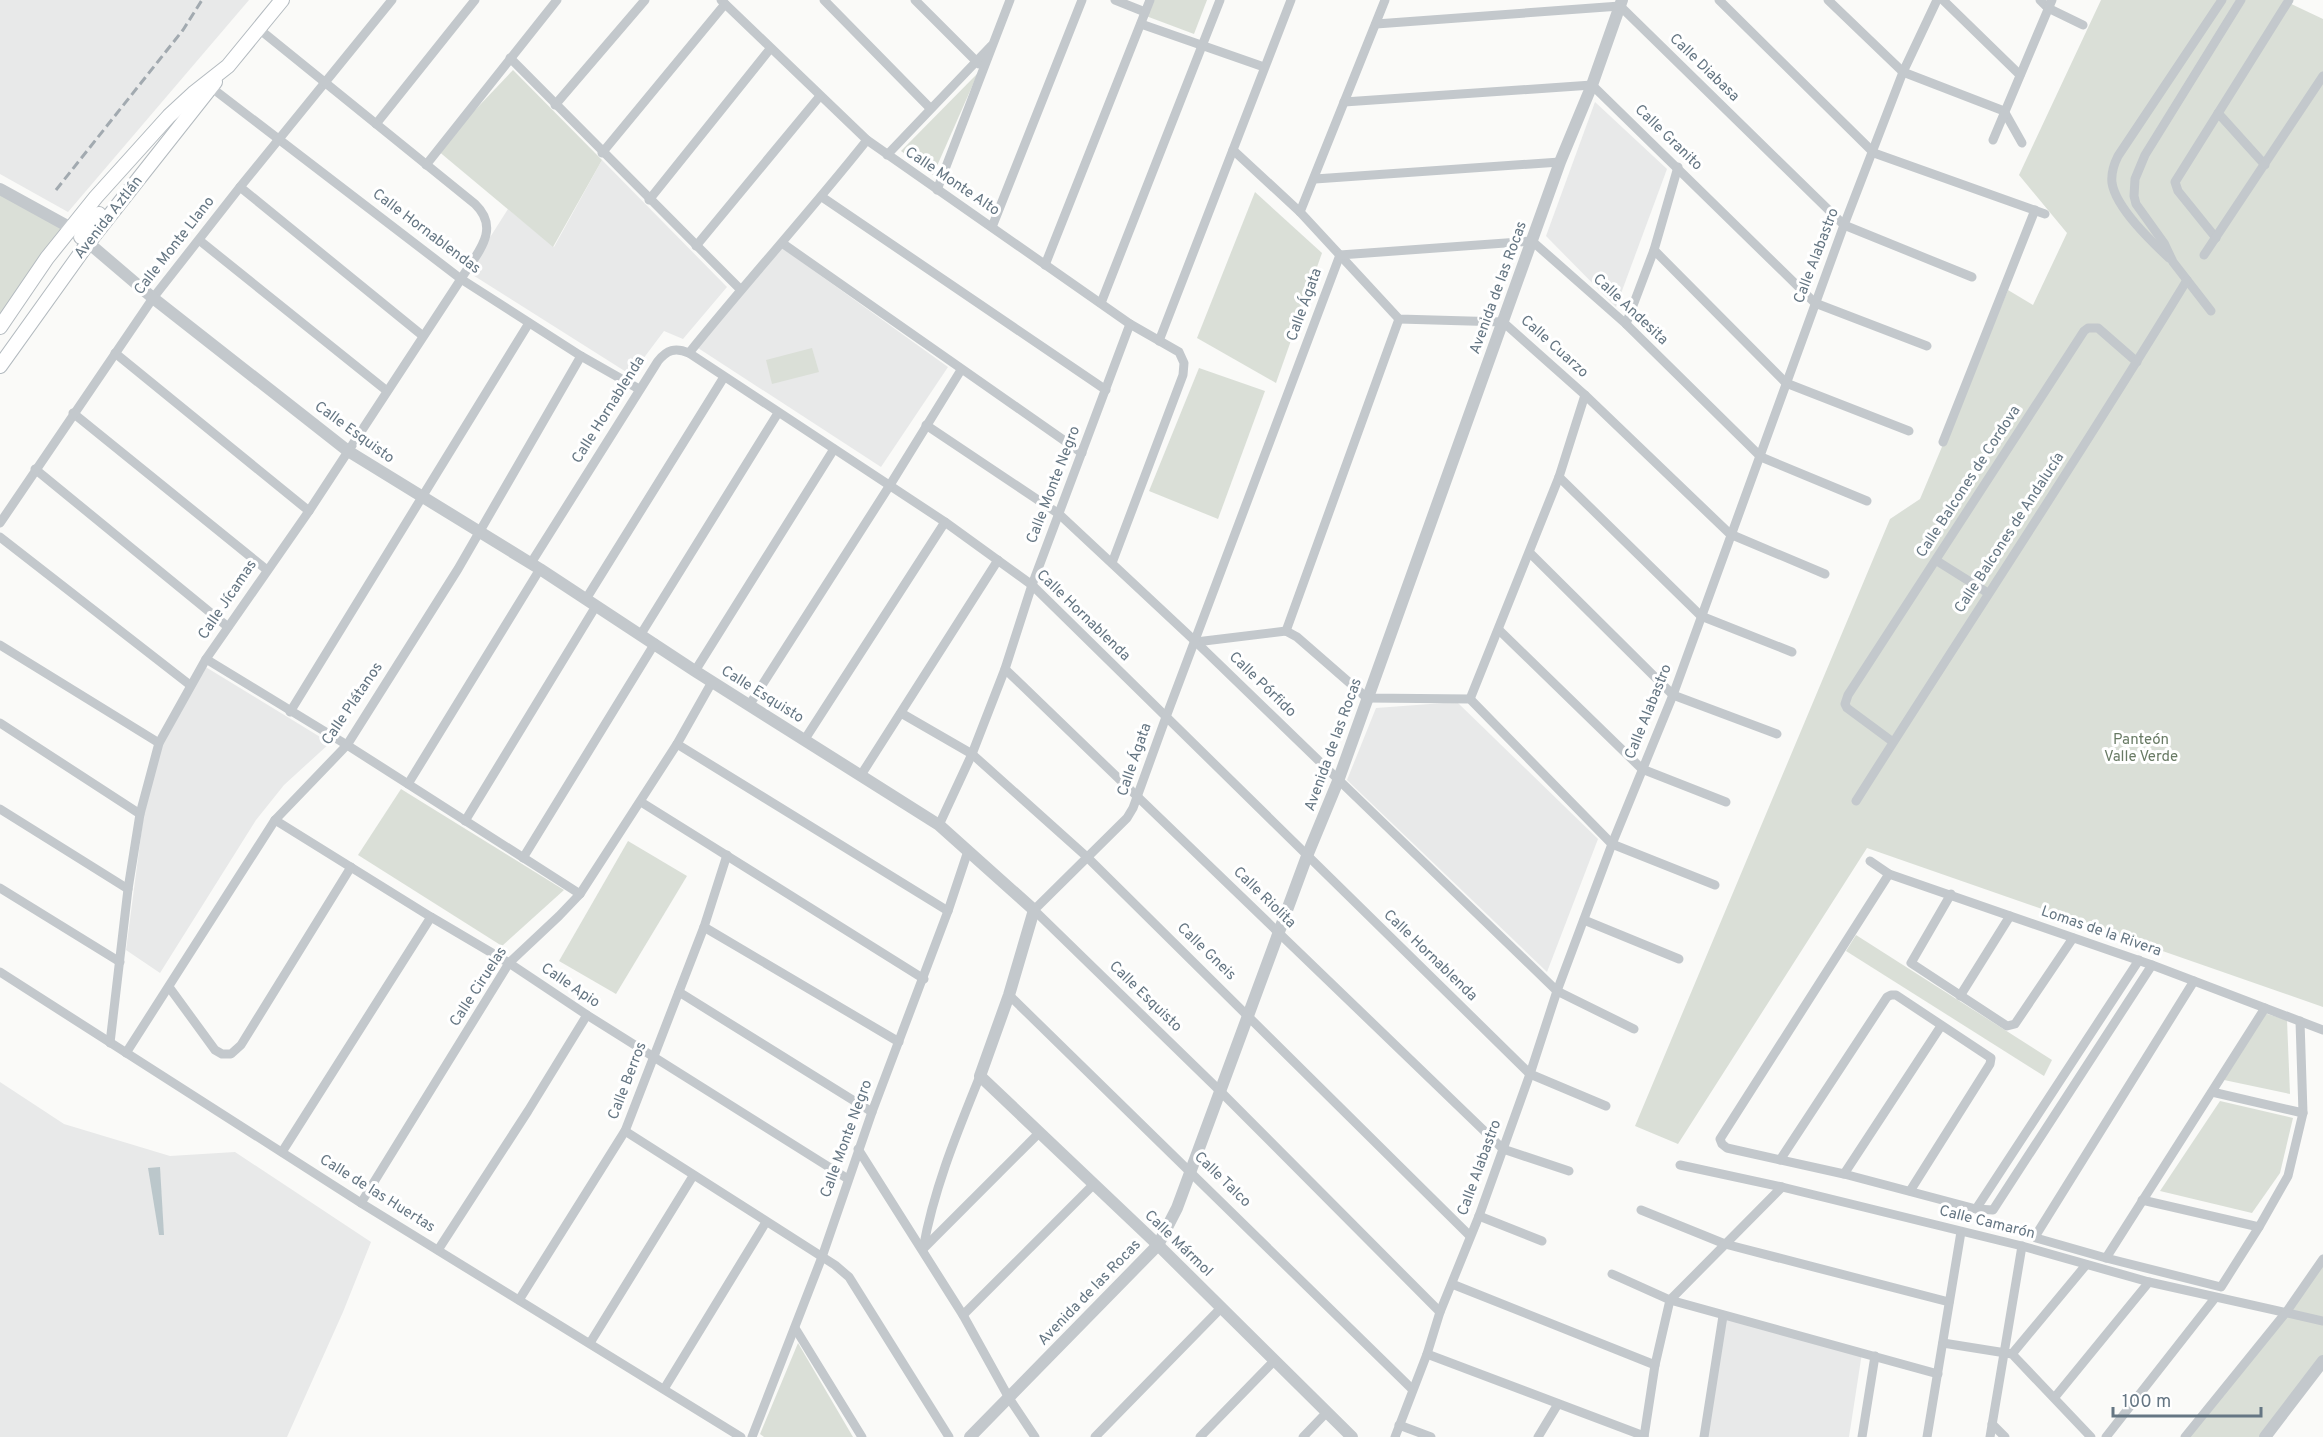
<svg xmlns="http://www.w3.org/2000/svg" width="2323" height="1437" viewBox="0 0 2323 1437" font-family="Overpass,sans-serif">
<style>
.built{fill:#e8e9e9}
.green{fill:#dadfd7}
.water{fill:#bbc7cb}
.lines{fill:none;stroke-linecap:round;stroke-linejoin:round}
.secondary-casing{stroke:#b3babf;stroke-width:16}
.minor{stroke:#c3c8cc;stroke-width:9}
.tertiary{stroke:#c3c8cc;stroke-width:12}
.secondary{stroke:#fff;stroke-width:14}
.rail{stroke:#a2aab0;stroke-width:3;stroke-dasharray:9 4.5;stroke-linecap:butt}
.labels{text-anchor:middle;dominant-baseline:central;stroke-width:6;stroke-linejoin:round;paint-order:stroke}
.street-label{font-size:15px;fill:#657683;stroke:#fff}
.park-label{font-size:15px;fill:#687a64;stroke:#fff}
</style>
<rect width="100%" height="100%" fill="#fafaf8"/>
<g class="built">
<polygon points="0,0 249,0 68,212 0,174"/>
<polygon points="1595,102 1667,169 1616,307 1546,236"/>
<polygon points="602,160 727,287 683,339 664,331 631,375 468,272 508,209 554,247"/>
<polygon points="781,247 948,367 881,467 698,348"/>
<polygon points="204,666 330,743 284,785 256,820 160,973 126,950 143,820 161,744"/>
<polygon points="1457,702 1598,839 1547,972 1347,780 1376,708"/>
<polygon points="0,1082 64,1124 170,1156 235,1152 371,1242 343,1312 287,1437 0,1437"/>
<polygon points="1724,1319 1862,1353 1849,1437 1706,1437"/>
</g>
<g class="green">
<polygon points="1153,0 1207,0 1194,34 1146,16"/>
<polygon points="2101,0 2283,0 2323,19 2323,1007 1867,848 1678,1144 1635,1126 1890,519 1920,499 2008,290 2033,305 2067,233 2019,175"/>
<polygon points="513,70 602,160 553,247 437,150"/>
<polygon points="978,73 933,175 901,151"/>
<polygon points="0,189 71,228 0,329"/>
<polygon points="1255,192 1322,253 1276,383 1197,338"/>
<polygon points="812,348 819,372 772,384 766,360"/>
<polygon points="1199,368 1265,391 1218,519 1149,491"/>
<polygon points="401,789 564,890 502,946 358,855"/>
<polygon points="628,841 687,876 616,994 559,961"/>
<polygon points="1856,935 2052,1060 2044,1076 1846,951"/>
<polygon points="2264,1013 2287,1020 2290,1094 2224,1080"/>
<polygon points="2220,1101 2293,1118 2280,1173 2252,1213 2160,1191"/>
<polygon points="2323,1259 2323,1361 2265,1437 2185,1437"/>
<polygon points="798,1343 853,1437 764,1437 760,1434"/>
</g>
<polygon class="water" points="160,1167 164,1235 159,1235 148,1168"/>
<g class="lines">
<g class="secondary-casing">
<g id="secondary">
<polyline points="81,237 99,214"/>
<polyline points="0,327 47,258 96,197 169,116 195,92 228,66 282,0"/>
<polyline points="0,366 88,243 215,82"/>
</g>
</g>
<g class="minor">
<polyline points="721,0 867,140 1130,324 1179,352 1184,363 1183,375 1112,563"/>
<polyline points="824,0 930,108"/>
<polyline points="915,0 979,64"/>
<polyline points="1115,0 1145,12"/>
<polyline points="1719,0 1874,153 2045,214"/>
<polyline points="1828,0 1903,72 2004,111"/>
<polyline points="1943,0 2020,75"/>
<polyline points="2040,0 2048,8 2083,25"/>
<polyline points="1141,24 1264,67"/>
<polyline points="1376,24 1620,6 1844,225 1972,277"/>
<polyline points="510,58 740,289"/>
<polyline points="208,85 461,279 581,356 639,389"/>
<polyline points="1344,102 1592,85 1815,303 1927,346"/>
<polyline points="555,105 645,0"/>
<polyline points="2004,111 2022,143"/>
<polyline points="2218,113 2265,165"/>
<polyline points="376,124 475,0"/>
<polyline points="1993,140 2052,0"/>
<polyline points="1233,150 1300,212 1399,319 1503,322 1585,395 1730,534 1825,574"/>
<polyline points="602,153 725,4"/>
<polyline points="887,155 991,46"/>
<polyline points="426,165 557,0"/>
<polyline points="1315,179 1560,162"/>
<polyline points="240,187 423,336"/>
<polyline points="937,190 1010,0"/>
<polyline points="822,197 1106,390"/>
<polyline points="649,200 770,49"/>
<polyline points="1300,212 1385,0"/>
<polyline points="992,227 1082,0"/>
<polyline points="2216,238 2178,191 2175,182 2289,0"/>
<polyline points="199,240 387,391"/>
<polyline points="782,243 1082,453"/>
<polyline points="696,246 820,96"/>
<polyline points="1654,250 1786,383 1909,431"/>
<polyline points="2204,255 2323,76"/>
<path d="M2169,258C2152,242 2116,208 2112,183C2111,174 2114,164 2118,156L2222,0"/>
<polyline points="1045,265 1150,0"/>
<polyline points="1101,303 1220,0"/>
<polyline points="2211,311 2173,262 2164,243 2136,204 2134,196 2135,179 2145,155 2241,0"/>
<polyline points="1626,324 1654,250 1678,167"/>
<polyline points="1159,341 1291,0"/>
<polyline points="115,353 309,511"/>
<path d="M689,353C747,281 809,213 867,140"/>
<polyline points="73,413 267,570"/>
<polyline points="926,425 1059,514 1196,642 1557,991 1634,1029"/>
<polyline points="1943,442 2035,210"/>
<polyline points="35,469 228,627"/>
<polyline points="1559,477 1701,616 1792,652"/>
<polyline points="0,523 153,298 240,187 392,0"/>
<polyline points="0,537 190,685"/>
<polyline points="1530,553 1673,695 1777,734"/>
<polyline points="1937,561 1988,593"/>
<path d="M531,563L658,361C667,350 675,347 689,353L945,522L1032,585L1530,1074L1606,1106"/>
<polyline points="586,599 724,377"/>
<polyline points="1499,630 1642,769 1726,802"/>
<polyline points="1286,631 1297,637 1367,698 1470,699 1612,844 1715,885"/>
<polyline points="1286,631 1399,319"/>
<polyline points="641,634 778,413"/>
<polyline points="1196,642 1286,631"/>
<polyline points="0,645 159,743"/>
<polyline points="206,659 347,745 580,894"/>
<polyline points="1005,669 1503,1149 1569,1171"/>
<polyline points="695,671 834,449"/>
<polyline points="1470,699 1559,477 1585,395"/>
<polyline points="750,704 890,485 961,370"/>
<polyline points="290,712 529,323"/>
<polyline points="901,713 972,754 1087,857 1470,1236"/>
<polyline points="0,723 140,814"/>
<polyline points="805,739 945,522"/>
<polyline points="1893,742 1847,708 1845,704 1848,695 2084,331 2088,328 2098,328 2137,362"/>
<polyline points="677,744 948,911"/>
<polyline points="861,775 998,560"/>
<polyline points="408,784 540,569"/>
<path d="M1856,801C1966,627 2080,456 2187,280"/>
<polyline points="641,802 924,979"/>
<polyline points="0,809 128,889"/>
<polyline points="275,820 431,917 509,963 587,1015 848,1179"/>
<polyline points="465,821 596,606"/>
<polyline points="939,825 972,754 1005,669 1032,585 1130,324"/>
<polyline points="523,858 655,643"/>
<polyline points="1870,861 1889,874 2152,965 2323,1030"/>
<polyline points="1889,874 1720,1139 1722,1144 1727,1148 1844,1174 1976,1209 1993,1210 2152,965"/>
<polyline points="0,888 120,962"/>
<polyline points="1951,894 1911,963 2007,1026 2015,1024 2073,938"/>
<polyline points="1584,920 1679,959"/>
<polyline points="704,927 899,1042"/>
<polyline points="0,972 361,1203 741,1437"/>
<polyline points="2194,981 2036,1235 2036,1238 2106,1258 2221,1287 2259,1227 2288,1176 2303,1113 2300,1021"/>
<polyline points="169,987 215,1050 222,1054 231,1054 241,1045 351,867"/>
<polyline points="679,992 872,1112"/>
<polyline points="1009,995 1412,1389"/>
<polyline points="1960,996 2010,916"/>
<path d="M110,1043L128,889L140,814L159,743L206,659L309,511L461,279C476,254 502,230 475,204L259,29"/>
<polyline points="126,1053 275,820 347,745 458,569 581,356"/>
<polyline points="2212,1092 2303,1113"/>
<polyline points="625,1131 835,1265 849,1277 949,1437"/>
<polyline points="858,1149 963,1315 1009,1398 1035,1437"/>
<polyline points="282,1152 431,917"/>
<polyline points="1780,1160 1887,997 1891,995 1896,995 1991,1058 1990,1064 1910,1191"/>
<polyline points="1680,1165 1782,1187 2022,1246 2149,1282 2323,1321"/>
<polyline points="1844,1174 1941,1026"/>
<polyline points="2142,1200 2259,1227"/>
<polyline points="361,1203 509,963 559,916 580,894 677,744 712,682"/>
<polyline points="1976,1209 2139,960"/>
<polyline points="1641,1210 1725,1244 1949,1302"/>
<polyline points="1479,1216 1542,1241"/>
<polyline points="924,1248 1039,1133"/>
<path d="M923,1249C934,1188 957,1133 980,1076"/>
<polyline points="438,1250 528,1111 587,1015"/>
<polyline points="2106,1258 2265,1008"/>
<polyline points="1612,1274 1670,1300 1938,1374"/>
<polyline points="1452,1284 1655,1365"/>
<polyline points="519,1300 625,1131 704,927 727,855"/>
<polyline points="1440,1312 1219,1090 1034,910 1127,818 1133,808 1166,717 1340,255 1532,241 1626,324 1761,457 1867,501"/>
<polyline points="963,1315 1093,1185"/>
<polyline points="795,1328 862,1437"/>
<polyline points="590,1343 693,1176"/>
<polyline points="1943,1343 2012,1354 2091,1437"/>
<polyline points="1427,1354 1644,1436"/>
<polyline points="2012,1354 2086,1265"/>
<polyline points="664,1389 766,1222"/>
<polyline points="2055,1397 2149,1282"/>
<polyline points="1992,1424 2005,1437"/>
<polyline points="1399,1425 1431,1437"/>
<polyline points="752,1437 822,1257 872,1112 948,911 968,851"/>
<polyline points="1095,1437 1222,1307"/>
<polyline points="1200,1437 1275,1360"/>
<polyline points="1303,1437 1327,1412"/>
<polyline points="1395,1437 1427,1354 1440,1312 1479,1216 1530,1074 1557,991 1612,844 1673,695 1844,225 1903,72 1937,0"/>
<polyline points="1538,1437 1558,1404"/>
<polyline points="1644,1437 1655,1365 1670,1300 1782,1187"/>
<polyline points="1704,1437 1723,1316"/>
<polyline points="1862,1437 1875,1356"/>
<polyline points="1927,1437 1961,1232"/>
<polyline points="1990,1437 2022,1246"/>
<polyline points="2106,1437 2215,1298"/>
<polyline points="2185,1437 2287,1311 2323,1259"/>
</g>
<g class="tertiary">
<polyline points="0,189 71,228 153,298 348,451 540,569 695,671 939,825 1034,910 1009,995 980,1076 1158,1245 1352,1437"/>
<polyline points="970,1437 1158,1245 1177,1208 1307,856 1338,781 1560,162 1592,85 1622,0"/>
<polyline points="2265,1437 2323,1361"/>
</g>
<use href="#secondary" class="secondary"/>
<polyline class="rail" points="56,190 183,30 202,0"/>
</g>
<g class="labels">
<g class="street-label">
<text transform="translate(1704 68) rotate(44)">Calle Diabasa</text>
<text transform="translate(1668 138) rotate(44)">Calle Granito</text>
<text transform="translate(952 182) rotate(34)">Calle Monte Alto</text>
<text transform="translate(109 218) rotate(-52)">Avenida Aztlán</text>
<text transform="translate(426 232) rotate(37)">Calle Hornablendas</text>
<text transform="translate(175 246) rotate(-52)">Calle Monte Llano</text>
<text transform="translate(1817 256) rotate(-69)">Calle Alabastro</text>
<text transform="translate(1499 288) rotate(-70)">Avenida de las Rocas</text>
<text transform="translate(1305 305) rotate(-70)">Calle Ágata</text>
<text transform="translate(1630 310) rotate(43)">Calle Andesita</text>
<text transform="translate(1554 347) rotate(42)">Calle Cuarzo</text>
<text transform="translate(609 410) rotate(-58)">Calle Hornablenda</text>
<text transform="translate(354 433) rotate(36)">Calle Esquisto</text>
<text transform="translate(1969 482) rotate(-57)">Calle Balcones de Cordova</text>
<text transform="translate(1054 485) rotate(-69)">Calle Monte Negro</text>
<text transform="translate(2010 533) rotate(-57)">Calle Balcones de Andalucía</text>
<text transform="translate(228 600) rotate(-56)">Calle Jícamas</text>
<text transform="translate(1083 616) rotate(44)">Calle Hornablenda</text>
<text transform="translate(1262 685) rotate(44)">Calle Pórfido</text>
<text transform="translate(762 695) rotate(32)">Calle Esquisto</text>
<text transform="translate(353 704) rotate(-56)">Calle Plátanos</text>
<text transform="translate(1649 712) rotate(-68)">Calle Alabastro</text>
<text transform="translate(1334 745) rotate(-70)">Avenida de las Rocas</text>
<text transform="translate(1135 760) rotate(-71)">Calle Ágata</text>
<text transform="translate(1264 898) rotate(44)">Calle Riolita</text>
<text transform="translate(2101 932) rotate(19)">Lomas de la Rivera</text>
<text transform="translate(1206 952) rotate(44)">Calle Gneis</text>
<text transform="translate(1430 956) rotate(44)">Calle Hornablenda</text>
<text transform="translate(570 986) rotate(34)">Calle Apio</text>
<text transform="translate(479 987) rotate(-57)">Calle Ciruelas</text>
<text transform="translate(1145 997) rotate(44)">Calle Esquisto</text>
<text transform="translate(628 1081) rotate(-69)">Calle Berros</text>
<text transform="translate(847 1139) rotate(-70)">Calle Monte Negro</text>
<text transform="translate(1480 1168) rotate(-70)">Calle Alabastro</text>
<text transform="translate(1222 1180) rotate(44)">Calle Talco</text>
<text transform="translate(377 1194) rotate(32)">Calle de las Huertas</text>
<text transform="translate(1987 1223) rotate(14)">Calle Camarón</text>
<text transform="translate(1178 1244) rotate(44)">Calle Mármol</text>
<text transform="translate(1090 1293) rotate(-46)">Avenida de las Rocas</text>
</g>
<g class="park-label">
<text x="2141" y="740">Panteón<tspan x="2141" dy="17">Valle Verde</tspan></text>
</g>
</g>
<path d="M2113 1407v9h148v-9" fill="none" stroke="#657683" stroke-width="3"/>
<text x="2122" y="1407" font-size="18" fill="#657683" stroke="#ffffff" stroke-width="4.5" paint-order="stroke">100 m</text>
</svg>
